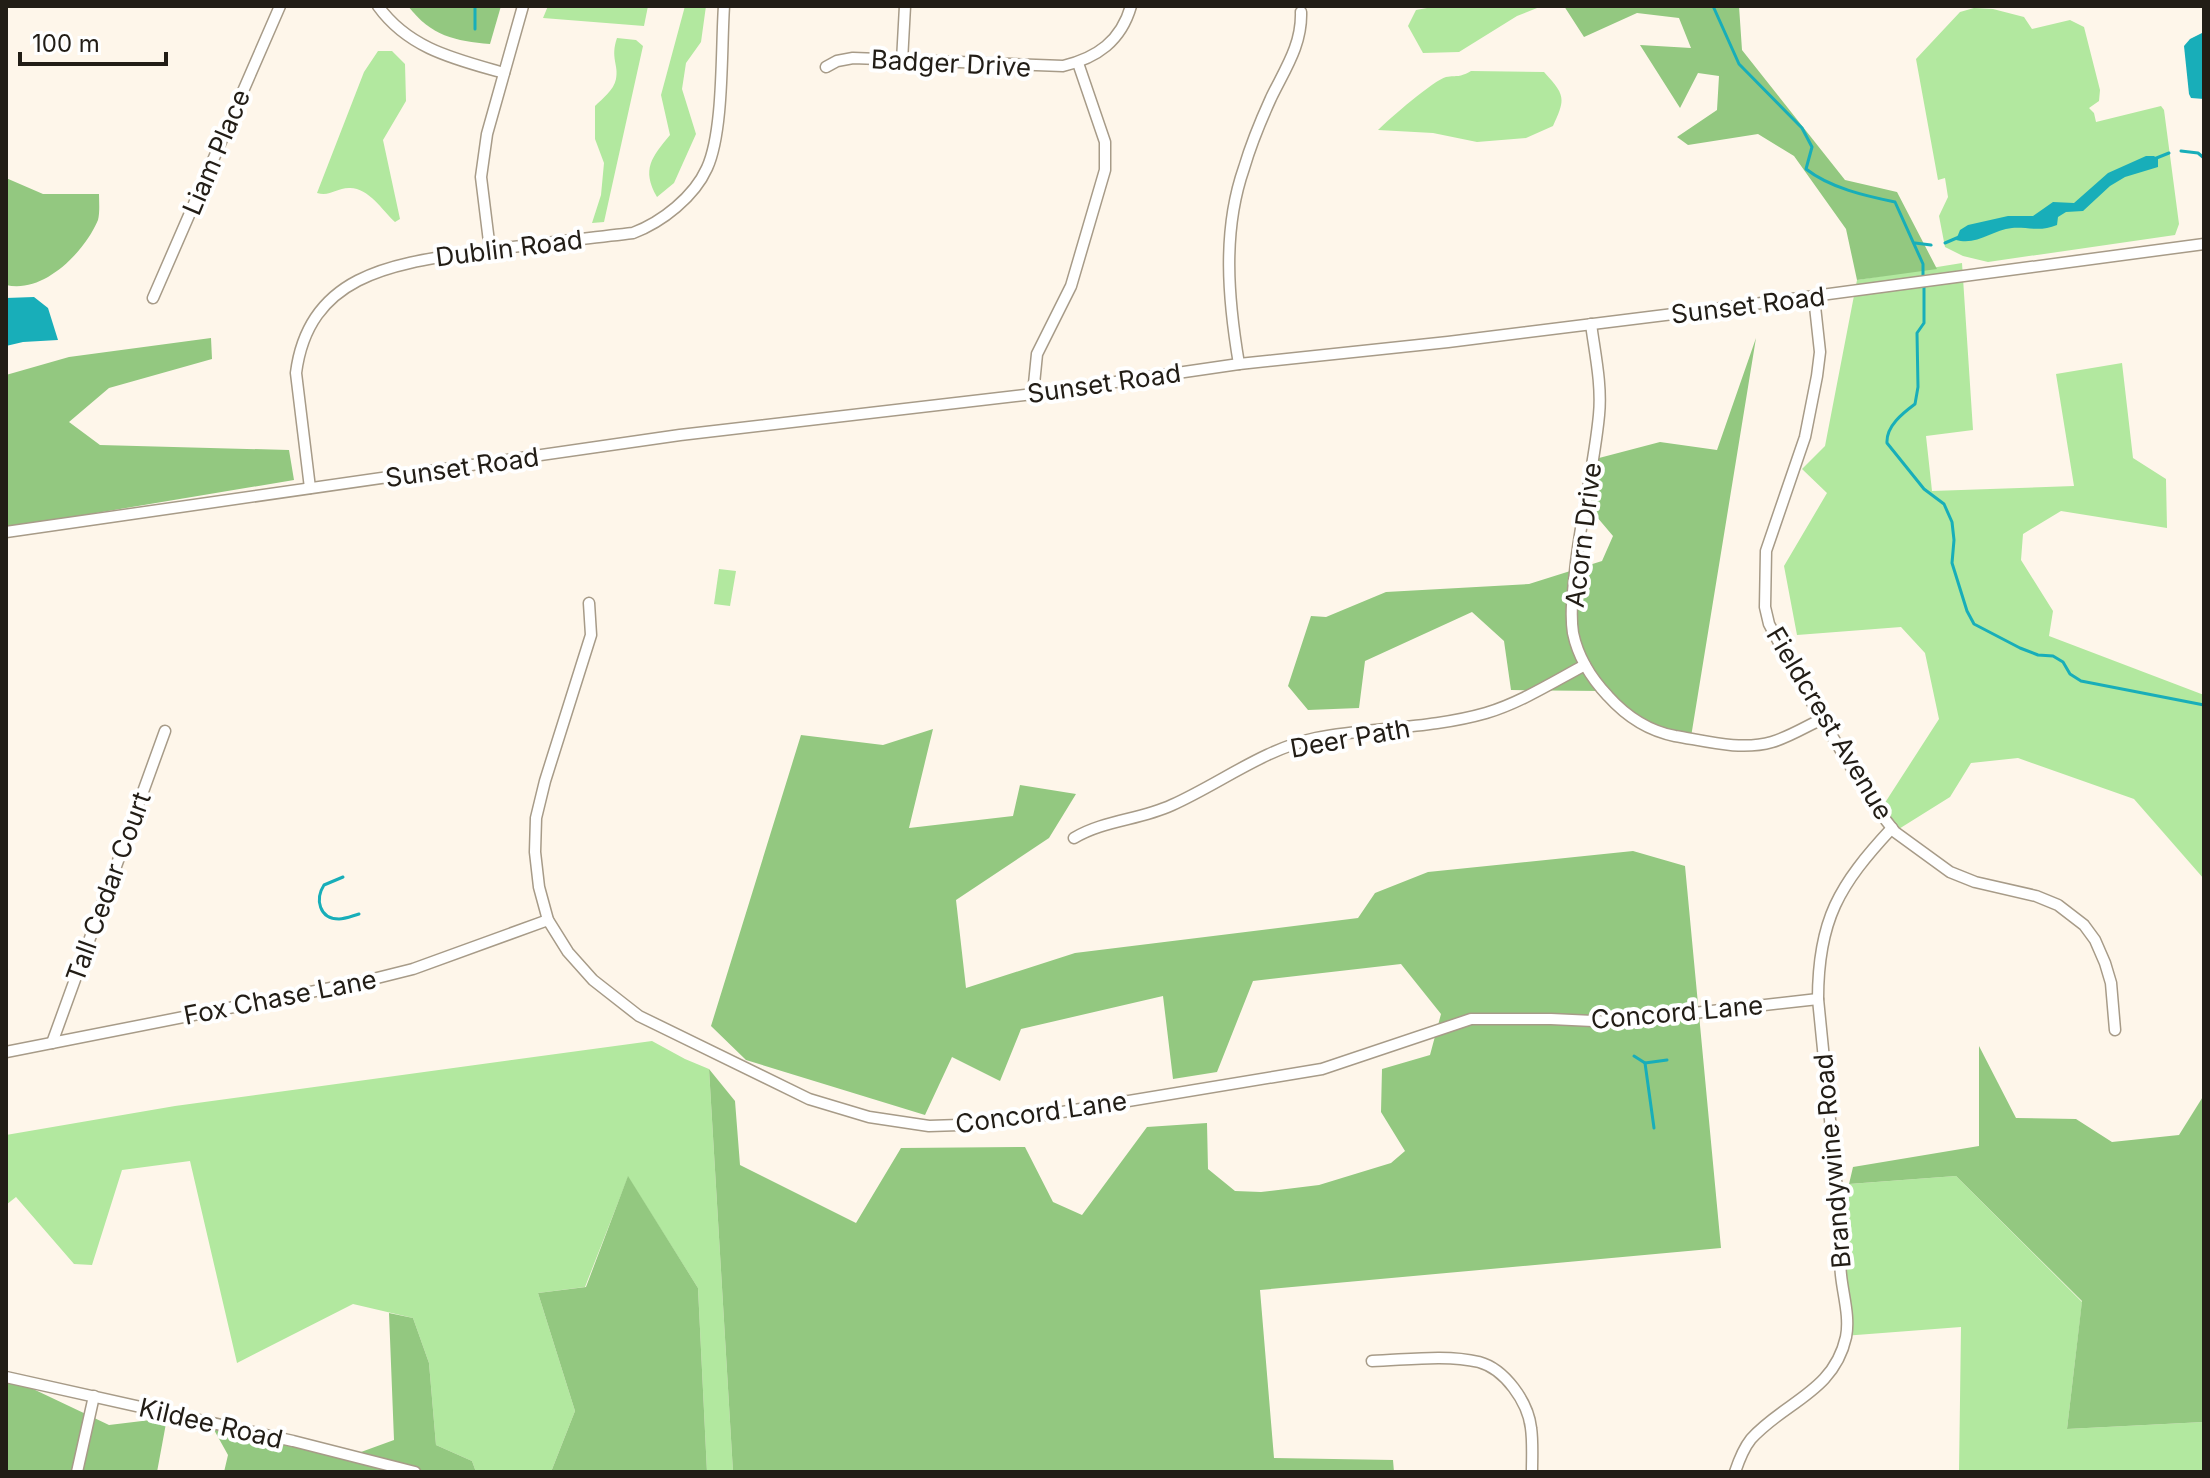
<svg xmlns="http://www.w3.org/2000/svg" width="2210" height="1478" viewBox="0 0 2210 1478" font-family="Inter,sans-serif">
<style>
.green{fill:#b2e89f}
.forest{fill:#93c880}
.water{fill:#18aeb9}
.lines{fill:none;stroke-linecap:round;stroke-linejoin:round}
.stream{stroke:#18aeb9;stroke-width:3}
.minor-casing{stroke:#a79b88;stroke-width:13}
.minor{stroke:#fff;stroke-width:10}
.labels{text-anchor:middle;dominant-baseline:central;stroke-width:8;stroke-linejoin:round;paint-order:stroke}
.street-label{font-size:26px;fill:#221d16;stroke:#fff}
</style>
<rect width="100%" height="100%" fill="#fef6ea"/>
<g class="green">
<polygon points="548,6 648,6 644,26 543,18"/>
<path d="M685,6H706L701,42L686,63L682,89L696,134L674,183L657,197C641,169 652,157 670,135L661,95Z"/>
<polygon points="1438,6 1542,6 1517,16 1459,52 1423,53 1408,26 1416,10"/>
<polygon points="1974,8 1993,9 2024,17 2032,29 2070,20 2084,27 2100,90 2099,101 2089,108 2094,113 2096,122 2161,106 2164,110 2179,224 2175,235 1988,262 1963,256 1945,247 1939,216 1948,197 1945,178 1938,180 1916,59 1960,12"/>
<path d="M617,38L636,40L643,46L604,222L592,223L601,195L604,163L595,139V106C602,99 614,90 616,79C619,65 610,58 617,38Z"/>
<path d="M378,51H392L405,64L406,101L383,140L400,219L395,222C382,210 368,187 349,188C336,188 330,197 317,193L364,72Z"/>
<path d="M1471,71L1544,72C1565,95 1566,98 1553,126L1526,138L1477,142L1433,133L1378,130C1389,119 1434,80 1446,77C1458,75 1459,78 1471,71Z"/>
<polygon points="1962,263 1973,430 1926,436 1932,491 2074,486 2056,374 2122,363 2133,458 2166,479 2167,528 2061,511 2023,534 2021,560 2053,611 2049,636 2204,695 2204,879 2134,799 2018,758 1971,763 1950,797 1894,832 1879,812 1939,719 1925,653 1901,627 1797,635 1784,566 1827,493 1802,469 1825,446 1857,280"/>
<polygon points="719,569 736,571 730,606 714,604"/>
<polygon points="652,1041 685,1059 709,1069 733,1472 707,1472 698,1288 628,1177 585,1287 538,1293 575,1411 551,1472 476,1472 472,1461 436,1445 429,1363 413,1318 353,1304 237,1363 190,1161 122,1170 92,1265 74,1264 16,1197 6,1205 6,1135 175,1106"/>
<polygon points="1956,1176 2082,1302 2067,1429 2204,1422 2204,1472 1959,1472 1961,1327 1843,1336 1836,1185"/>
</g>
<g class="forest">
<path d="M408,6H501L490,44C455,41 431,36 408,6Z"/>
<polygon points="1564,6 1739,6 1742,50 1845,180 1897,192 1937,269 1857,280 1846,229 1794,156 1758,134 1688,145 1677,137 1717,110 1719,76 1698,73 1680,108 1640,45 1691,48 1679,18 1637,13 1584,37"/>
<path d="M6,178L43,194H99C99,202 100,212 98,220C84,253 43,294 6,285Z"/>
<polygon points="211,338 212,359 109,388 69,422 100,445 289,450 294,480 6,528 6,375 69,357"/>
<polygon points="1756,338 1691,737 1626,718 1602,691 1511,690 1504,641 1472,612 1365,661 1359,708 1308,710 1288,686 1311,616 1326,617 1386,592 1529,584 1602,561 1613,536 1591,510 1599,458 1660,442 1717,450"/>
<polygon points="933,729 909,828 1013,816 1020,785 1076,794 1049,838 956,900 966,988 1075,953 1358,918 1375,893 1428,872 1633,851 1685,866 1721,1248 1260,1290 1274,1458 1393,1460 1394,1472 733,1472 709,1069 735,1101 740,1165 856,1223 901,1148 1025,1147 1053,1202 1082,1215 1147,1127 1207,1123 1208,1169 1235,1191 1261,1192 1319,1185 1391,1163 1405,1151 1381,1112 1382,1069 1430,1055 1441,1014 1401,964 1253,981 1217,1072 1173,1079 1163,996 1021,1029 1000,1081 952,1057 925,1115 746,1060 711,1026 801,735 883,745"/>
<polygon points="1979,1046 2016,1118 2076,1119 2112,1142 2179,1135 2204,1095 2204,1422 2067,1429 2082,1301 1956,1176 1849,1184 1853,1167 1979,1146"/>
<polygon points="628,1176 698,1288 707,1472 551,1472 575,1411 538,1293 586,1287"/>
<polygon points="389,1313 413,1318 429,1363 436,1445 472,1461 476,1472 224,1472 228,1455 213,1428 350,1456 394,1440"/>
<polygon points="6,1382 31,1388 109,1425 167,1418 157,1472 6,1472"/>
</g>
<g class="water">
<polygon points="2204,32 2204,99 2191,98 2189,94 2184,46 2190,39"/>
<path d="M2146,156H2154L2158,159V167L2125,177L2110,186L2083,211L2066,212L2058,217L2057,225C2041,232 2028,227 2012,228C1992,230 1977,246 1956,240L1960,230L1968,225L2008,216H2033L2053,202L2074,203L2108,173Z"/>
<polygon points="34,297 48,308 58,340 23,342 6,346 6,298"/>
</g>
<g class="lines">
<g class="stream">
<polyline points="475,6 475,29"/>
<path d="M1713,6L1739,64L1802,128L1812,147L1806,169C1830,188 1866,196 1895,202L1923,264V278"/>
<polyline points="2181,151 2198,153 2204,158"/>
<polyline points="2154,159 2169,153"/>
<polyline points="1915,243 1931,245"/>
<polyline points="1945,243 1959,237"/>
<path d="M1924,286V323L1917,333L1918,387L1915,404C1903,413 1886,426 1887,443L1924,489L1944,504L1952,522L1954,540L1952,563L1967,611L1974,624L2020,648L2038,655L2053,656L2063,662L2070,674L2081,681L2204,705"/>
<path d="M343,877L324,885C315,899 319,919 339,919C345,919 352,916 359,914"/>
<polyline points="1634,1056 1645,1063 1667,1060"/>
<polyline points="1645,1063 1654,1128"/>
</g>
<g class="minor-casing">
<g id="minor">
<path d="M378,6C409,49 455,59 504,73"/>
<polyline points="902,61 905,6"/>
<path d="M826,67L837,61L853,58L1063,66C1097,58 1121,41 1131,6"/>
<polyline points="490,250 481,177 487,134 523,6"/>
<polyline points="1814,297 1820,352 1817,376 1805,437 1766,551 1765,607 1769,624 1803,688 1874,805 1895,832 1950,872 1975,882 2036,896 2058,905 2084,925 2095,940 2105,963 2111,983 2115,1030"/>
<polyline points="153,298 280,6"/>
<path d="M1591,324C1595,354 1602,385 1599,415C1594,468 1580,520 1575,572C1573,592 1570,613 1573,633C1578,657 1592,679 1608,696C1626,716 1649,731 1675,736C1706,741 1741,751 1772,742C1789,737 1805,727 1822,719"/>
<path d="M1239,364C1228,299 1222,231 1244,168C1251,144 1261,120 1271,98C1285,69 1302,45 1301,12"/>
<polyline points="1033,394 1037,354 1071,286 1105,170 1105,142 1078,63"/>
<path d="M310,488L296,373C309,271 399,263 481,251C532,244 583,239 633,233C662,222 694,197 707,168C724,131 721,48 724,6"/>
<polyline points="6,532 680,435 1033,394 1239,364 1448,342 1754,304 2204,244"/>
<polyline points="589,603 591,635 545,781 536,818 535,852 539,887 548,920 568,952 593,980 639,1016 809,1099 869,1117 929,1126 990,1124 1322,1069 1471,1019 1551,1019 1614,1022 1818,999"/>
<path d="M1074,838C1104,820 1140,820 1172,805C1219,784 1264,749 1316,738C1372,727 1430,729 1486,713C1520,703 1553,682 1585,665"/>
<polyline points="52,1043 165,731"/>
<polyline points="6,1052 361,982 413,969 548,920"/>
<path d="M1372,1361C1406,1360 1445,1354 1479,1362C1505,1369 1528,1402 1531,1428C1533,1442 1532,1458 1532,1472"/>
<polyline points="6,1377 293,1441 415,1472"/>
<polyline points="77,1472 94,1396"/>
<path d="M1735,1472C1739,1460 1743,1449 1751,1439C1784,1402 1834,1392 1846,1337C1850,1317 1843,1295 1841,1275C1839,1257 1840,1238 1840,1220L1818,999C1818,920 1839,885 1892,828"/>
</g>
</g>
<use href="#minor" class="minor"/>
</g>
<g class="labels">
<g class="street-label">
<text transform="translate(951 63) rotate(3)">Badger Drive</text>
<text transform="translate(216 152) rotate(-67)">Liam Place</text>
<text transform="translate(509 248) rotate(-7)">Dublin Road</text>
<text transform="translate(1748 305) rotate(-7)">Sunset Road</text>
<text transform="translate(1104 383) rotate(-8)">Sunset Road</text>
<text transform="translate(462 467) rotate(-8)">Sunset Road</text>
<text transform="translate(1583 535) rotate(-83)">Acorn Drive</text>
<text transform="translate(1830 723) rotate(59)">Fieldcrest Avenue</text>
<text transform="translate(1350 738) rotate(-10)">Deer Path</text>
<text transform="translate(108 887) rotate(-70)">Tall Cedar Court</text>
<text transform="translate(280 997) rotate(-11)">Fox Chase Lane</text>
<text transform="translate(1677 1012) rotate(-5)">Concord Lane</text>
<text transform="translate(1041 1112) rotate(-8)">Concord Lane</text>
<text transform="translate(1832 1161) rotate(-95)">Brandywine Road</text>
<text transform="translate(211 1423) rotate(13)">Kildee Road</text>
</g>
</g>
<rect width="2210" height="1478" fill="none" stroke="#221d16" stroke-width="16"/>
<path d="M20 52v12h146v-12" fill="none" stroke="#221d16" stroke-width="4"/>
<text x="32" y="52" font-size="24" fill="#221d16" stroke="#ffffff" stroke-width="6" paint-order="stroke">100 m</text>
</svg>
